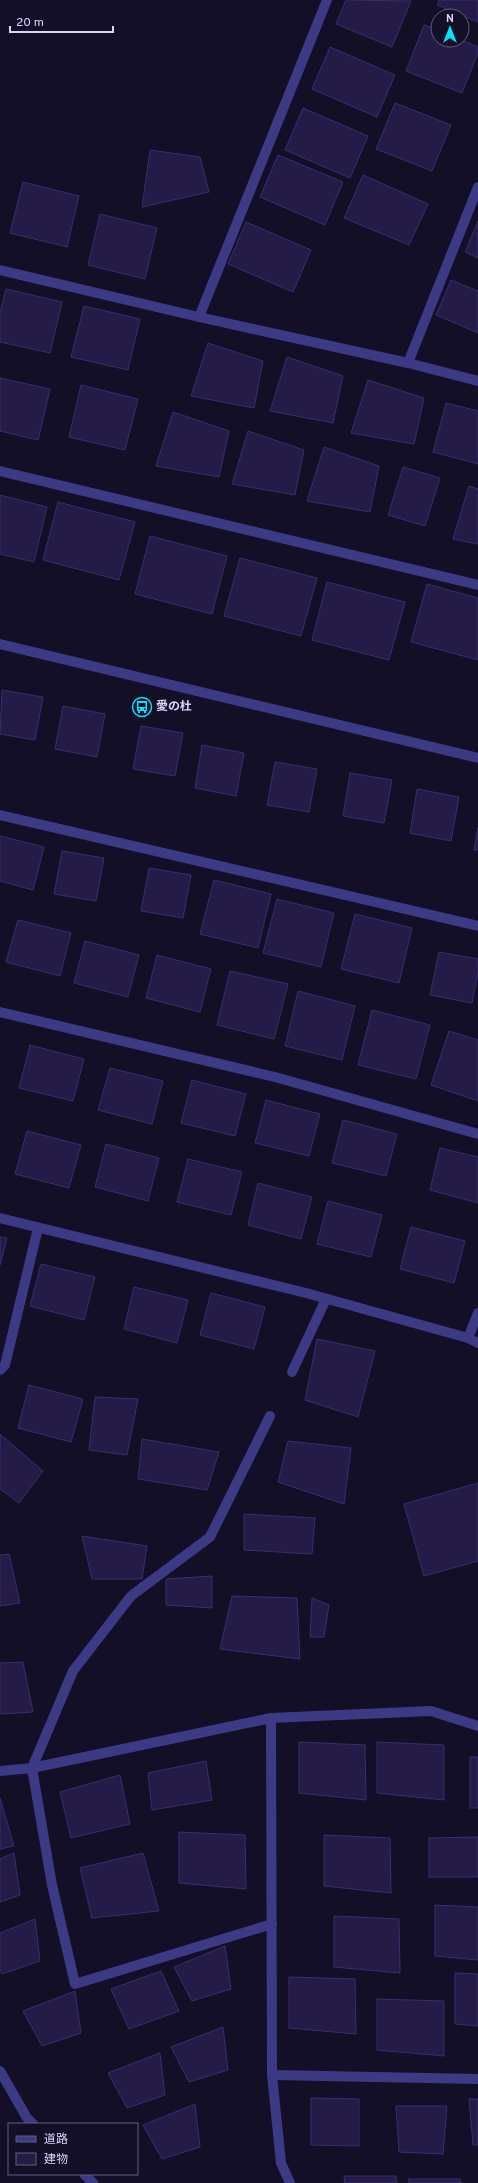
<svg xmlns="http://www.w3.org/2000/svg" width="478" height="2183" viewBox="0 0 478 2183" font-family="Overpass,'Noto Sans JP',sans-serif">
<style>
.building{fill:#241b47;stroke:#3b2d73}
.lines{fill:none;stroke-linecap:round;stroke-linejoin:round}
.minor{stroke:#3d3a85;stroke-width:10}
.labels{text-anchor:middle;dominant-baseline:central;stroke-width:3.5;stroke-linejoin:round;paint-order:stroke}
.poi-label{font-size:12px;font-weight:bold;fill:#d9d4ff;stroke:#130f26;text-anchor:start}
</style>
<rect width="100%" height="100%" fill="#130f26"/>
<g class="building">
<polygon points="346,0 411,1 392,47 336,24"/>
<polygon points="439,0 478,0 478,22 437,5"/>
<polygon points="424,25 438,30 438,40 462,40 478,47 478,53 462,93 406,71"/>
<polygon points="330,47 395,75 377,117 312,89"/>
<polygon points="395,103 451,125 432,171 376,149"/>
<polygon points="303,108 368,136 350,178 285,150"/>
<polygon points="150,150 200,157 209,192 142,207"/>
<polygon points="278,155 343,182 325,225 260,197"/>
<polygon points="363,175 428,204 409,245 344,218"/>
<polygon points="23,182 79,196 67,247 10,233"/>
<polygon points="100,214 157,228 145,279 88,265"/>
<polygon points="478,221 478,258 465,252"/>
<polygon points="246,222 311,250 293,292 228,264"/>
<polygon points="451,280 478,291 478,333 436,315"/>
<polygon points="6,289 62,302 50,353 0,342 0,313"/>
<polygon points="84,306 140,319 128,370 71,357"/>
<polygon points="208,343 263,361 254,408 191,396"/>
<polygon points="287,357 343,376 333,423 270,411"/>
<polygon points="0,378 50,389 38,440 0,431"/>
<polygon points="368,380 424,398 414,444 351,433"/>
<polygon points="81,385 138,399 125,450 69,437"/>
<polygon points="446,403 478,411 478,464 433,452"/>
<polygon points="173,412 229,431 219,477 156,466"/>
<polygon points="248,431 304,450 295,495 232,484"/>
<polygon points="324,447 379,466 370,512 307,501"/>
<polygon points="403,467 440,478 425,526 388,515"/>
<polygon points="469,486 478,489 478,544 453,539"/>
<polygon points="0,495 47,507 34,562 0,554"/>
<polygon points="58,502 135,522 119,580 43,560"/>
<polygon points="150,536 227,556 212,614 135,594"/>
<polygon points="240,558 317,578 301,636 224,616"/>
<polygon points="327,582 405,602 389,660 312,640"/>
<polygon points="427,584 478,598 478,660 411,642"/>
<polygon points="2,690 43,697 35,740 0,734"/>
<polygon points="63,706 105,714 97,757 55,749"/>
<polygon points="141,726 183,733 175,776 133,769"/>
<polygon points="202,745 244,753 236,796 195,788"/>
<polygon points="275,762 317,769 309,812 267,805"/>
<polygon points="350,773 392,780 384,823 343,816"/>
<polygon points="417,789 459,797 451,841 410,833"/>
<polygon points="478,827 478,850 474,850"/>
<polygon points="0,836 44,847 33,890 0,881"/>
<polygon points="62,851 104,858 96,901 54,894"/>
<polygon points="149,868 191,875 183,918 141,911"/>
<polygon points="214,880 271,894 258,948 200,934"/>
<polygon points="277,899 334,913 321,967 263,953"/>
<polygon points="355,914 412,928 399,983 341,969"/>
<polygon points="18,920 71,933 60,976 6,962"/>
<polygon points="85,941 139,955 128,997 74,983"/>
<polygon points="439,952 478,959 478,972 472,1003 430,995"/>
<polygon points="157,955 211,969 200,1012 146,998"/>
<polygon points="230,971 288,984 274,1039 217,1025"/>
<polygon points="298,991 355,1006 342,1060 285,1046"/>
<polygon points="372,1010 430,1025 416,1079 358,1065"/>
<polygon points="449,1031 478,1040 478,1101 431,1085"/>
<polygon points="30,1045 84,1059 73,1101 19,1088"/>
<polygon points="110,1068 163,1081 152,1124 98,1110"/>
<polygon points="192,1080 246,1094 235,1136 181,1123"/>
<polygon points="266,1100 320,1114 309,1156 255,1143"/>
<polygon points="343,1120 397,1134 386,1176 332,1163"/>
<polygon points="27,1131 81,1145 69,1188 15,1174"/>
<polygon points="106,1144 159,1158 148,1201 95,1187"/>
<polygon points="440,1148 478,1157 478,1203 430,1190"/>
<polygon points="188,1159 242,1172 231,1215 177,1202"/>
<polygon points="258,1183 312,1197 301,1239 248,1225"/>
<polygon points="328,1201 382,1215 371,1257 317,1244"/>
<polygon points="411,1227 465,1241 454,1283 400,1269"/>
<polygon points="0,1237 7,1238 0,1265"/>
<polygon points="41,1264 95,1277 84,1320 30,1306"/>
<polygon points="134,1287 188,1300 177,1343 124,1329"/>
<polygon points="211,1293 265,1307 254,1349 200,1335"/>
<polygon points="317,1339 375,1351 358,1417 305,1400"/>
<polygon points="29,1385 83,1399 71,1442 18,1428"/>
<polygon points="95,1397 138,1399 127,1455 89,1450"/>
<polygon points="0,1434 43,1471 19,1503 0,1489"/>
<polygon points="142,1439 219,1452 207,1490 138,1479"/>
<polygon points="288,1441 351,1448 344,1504 278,1482"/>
<polygon points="478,1483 478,1561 424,1576 404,1504"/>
<polygon points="244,1514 315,1518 312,1554 244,1550"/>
<polygon points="82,1536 147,1546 142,1579 92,1579"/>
<polygon points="9,1554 20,1603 0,1606 0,1555"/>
<polygon points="212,1576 212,1608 166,1605 166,1579"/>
<polygon points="232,1596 297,1598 300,1659 220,1649"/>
<polygon points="312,1598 329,1605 324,1637 310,1637"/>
<polygon points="23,1662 33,1712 0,1714 0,1663"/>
<polygon points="299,1742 365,1745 366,1800 299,1793"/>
<polygon points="377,1742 444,1745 444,1800 377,1793"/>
<rect x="470" y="1757" width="8" height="51"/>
<polygon points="206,1761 212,1800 152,1810 148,1773"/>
<polygon points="120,1775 130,1824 71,1838 60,1792"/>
<polygon points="0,1798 14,1846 0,1849"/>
<polygon points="179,1832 245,1835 246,1889 179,1883"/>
<polygon points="324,1835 390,1838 391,1893 324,1886"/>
<polygon points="478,1837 478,1877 429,1877 429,1838"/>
<polygon points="14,1853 20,1895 0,1902 0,1859"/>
<polygon points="143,1853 159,1911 92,1918 80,1868"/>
<polygon points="435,1905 478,1907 478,1960 435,1956"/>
<polygon points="334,1916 399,1919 400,1973 334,1967"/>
<polygon points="35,1919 40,1961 2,1974 0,1971 0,1933"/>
<polygon points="225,1946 231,1989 192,2001 174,1967"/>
<polygon points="161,1971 179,2011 129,2029 111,1989"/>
<polygon points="455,1973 478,1974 478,2026 455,2024"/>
<polygon points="289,1977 355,1979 356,2034 289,2028"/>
<polygon points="75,1991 81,2033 42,2046 23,2011"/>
<polygon points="377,1999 444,2001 444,2056 377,2050"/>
<polygon points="223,2027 228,2070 189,2082 171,2047"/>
<polygon points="160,2053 165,2095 127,2108 108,2073"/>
<polygon points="311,2098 359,2099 359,2146 311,2145"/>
<polygon points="469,2099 478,2099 478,2145 473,2145"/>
<polygon points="195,2104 200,2147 162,2159 143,2125"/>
<polygon points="396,2106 447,2106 443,2154 399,2152"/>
<polygon points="344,2176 396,2176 397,2183 345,2183"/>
<polygon points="408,2179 460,2179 461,2183 409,2183"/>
</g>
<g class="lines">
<g class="minor">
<polyline points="0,270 199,317 408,363 478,381"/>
<polyline points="199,317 327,0"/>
<polyline points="408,363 478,187"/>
<polyline points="0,471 478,585"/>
<polyline points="0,644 478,758"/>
<polyline points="0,815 478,926"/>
<polyline points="0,1012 275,1077 478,1134"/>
<polyline points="0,1218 306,1293 468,1338 478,1343"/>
<polyline points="468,1338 478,1313"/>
<polyline points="0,1370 5,1365 38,1228"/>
<polyline points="292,1372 326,1299"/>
<polyline points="270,1416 210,1537 131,1596 73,1671 32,1768 52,1885 75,1984 272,1924"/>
<polyline points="271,1718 272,2075 281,2163 290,2183"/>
<polyline points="0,1771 32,1768 271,1718 431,1711 478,1726"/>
<polyline points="0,2071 27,2118 33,2124"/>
<polyline points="272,2075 478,2079"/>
<polyline points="84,2174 93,2183"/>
</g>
</g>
<defs>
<g id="bus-ring" transform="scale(1)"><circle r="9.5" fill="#130f26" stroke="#00e5ff" stroke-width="1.5"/><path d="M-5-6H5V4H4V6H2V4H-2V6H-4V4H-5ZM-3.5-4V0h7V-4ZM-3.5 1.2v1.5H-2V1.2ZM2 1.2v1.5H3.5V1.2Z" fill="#00e5ff"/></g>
</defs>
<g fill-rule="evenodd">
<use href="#bus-ring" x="142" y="707"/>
</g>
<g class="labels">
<g class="poi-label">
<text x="156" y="707">愛の杜</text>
</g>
</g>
<rect x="8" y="2123" width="130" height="52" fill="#130f26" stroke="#625e7d"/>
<rect x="16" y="2136" width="20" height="6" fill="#3d3a85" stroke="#625e7d"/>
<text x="44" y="2143" font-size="12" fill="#d9d4ff">道路</text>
<rect x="16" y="2153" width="20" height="12" fill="#241b47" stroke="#625e7d"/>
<text x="44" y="2163" font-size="12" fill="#d9d4ff">建物</text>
<g transform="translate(450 28)"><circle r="19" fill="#130f26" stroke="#625e7d"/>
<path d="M0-3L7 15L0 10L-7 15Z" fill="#00e5ff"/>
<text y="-6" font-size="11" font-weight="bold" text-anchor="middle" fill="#d9d4ff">N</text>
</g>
<path d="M10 26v6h103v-6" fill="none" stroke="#d9d4ff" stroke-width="2"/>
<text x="16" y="26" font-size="12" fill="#d9d4ff" stroke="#130f26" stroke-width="3" paint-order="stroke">20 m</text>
</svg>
